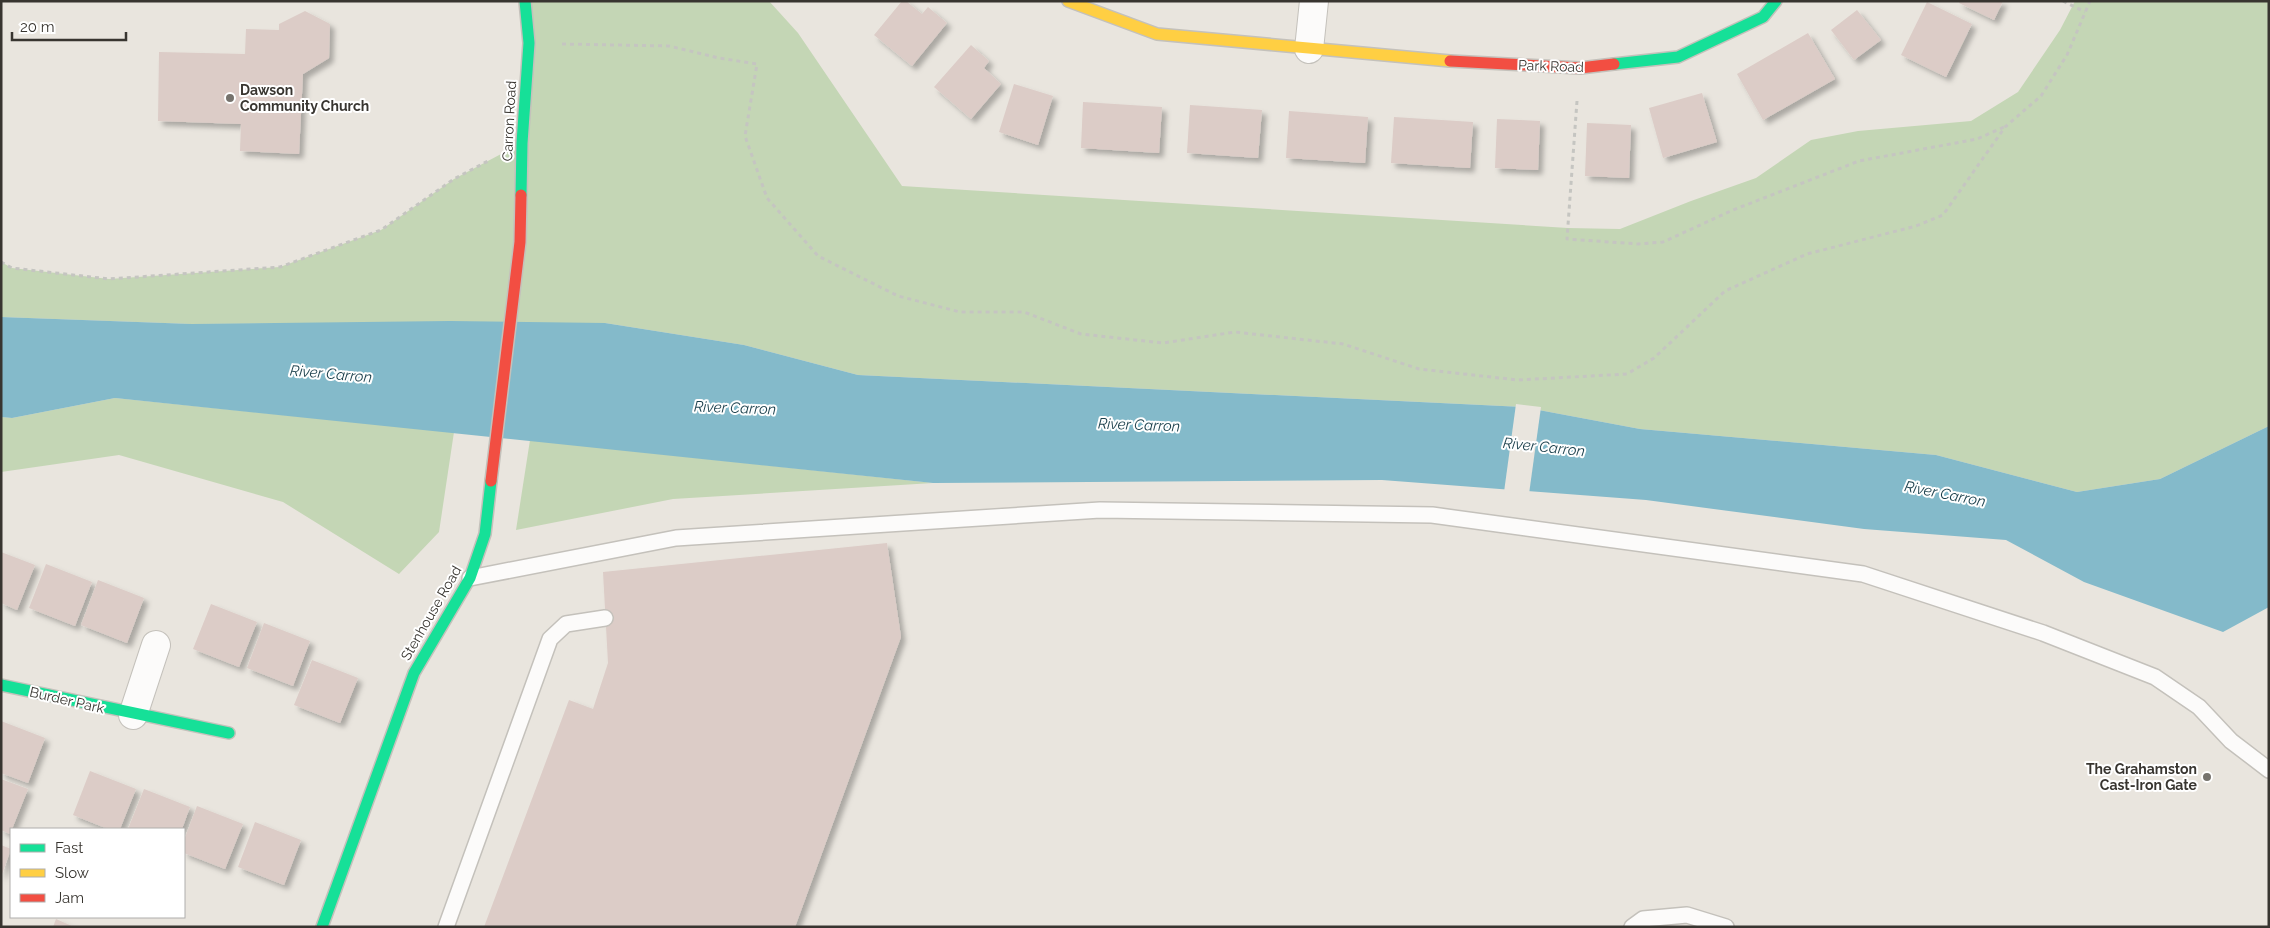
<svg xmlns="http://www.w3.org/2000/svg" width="2270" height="928" viewBox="0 0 2270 928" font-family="Raleway,sans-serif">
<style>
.green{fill:#c4d6b5}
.water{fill:#84baca}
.pier{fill:#e9e5de}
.building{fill:#dcccc7;filter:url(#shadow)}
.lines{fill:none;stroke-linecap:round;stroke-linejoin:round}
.lane-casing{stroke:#c4c1bb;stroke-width:18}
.street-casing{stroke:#c4c1bb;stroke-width:30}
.fast-casing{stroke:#c4c1bb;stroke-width:14}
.slow-casing{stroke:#c4c1bb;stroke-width:14}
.jam-casing{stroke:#c4c1bb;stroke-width:14}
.path{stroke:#c5c5c1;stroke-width:3;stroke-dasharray:4 4;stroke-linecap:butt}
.lane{stroke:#fcfbfa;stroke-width:15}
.street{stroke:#fcfbfa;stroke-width:28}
.fast{stroke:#16e098;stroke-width:11}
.slow{stroke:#ffcf43;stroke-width:11}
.jam{stroke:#f24e42;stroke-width:11}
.poi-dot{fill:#76736d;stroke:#fff;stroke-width:2}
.labels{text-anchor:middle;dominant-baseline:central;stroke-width:4;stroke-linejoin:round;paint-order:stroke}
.street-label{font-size:14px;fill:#383530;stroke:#fff}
.poi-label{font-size:14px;font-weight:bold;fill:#383530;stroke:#fff;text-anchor:start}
.water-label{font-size:15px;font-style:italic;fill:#193e4a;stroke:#fff}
</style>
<defs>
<filter id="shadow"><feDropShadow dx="4.5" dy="4.5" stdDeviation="2.5" flood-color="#0004"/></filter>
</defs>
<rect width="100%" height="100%" fill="#e9e5de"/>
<g class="green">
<polygon points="525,1 769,1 798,33 902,186 1568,228 1620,229 1691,201 1756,178 1811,140 1858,131 1971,121 2018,92 2060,30 2075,1 2269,1 2269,426 2160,479 2077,492 1936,455 1640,429 1523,407 858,375 744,345 605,323 191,324 1,317 1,262 12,268 109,279 280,267 381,230 454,179 522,143"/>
<polygon points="115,398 454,432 439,532 399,574 283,502 119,455 1,472 1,417 12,418"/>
<polygon points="530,440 933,483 673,499 516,530"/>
</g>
<polygon class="water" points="1,317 192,324 450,321 605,323 744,345 858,375 1523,407 1640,429 1936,455 2077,492 2160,479 2269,426 2269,607 2223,632 2084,582 2006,540 1864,529 1646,500 1382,480 933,483 115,398 12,418 1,417"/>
<polygon class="pier" points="1516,404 1541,407 1529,494 1504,492"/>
<g class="building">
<polygon points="902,1 906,1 922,14 928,7 947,23 912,66 874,35"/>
<polygon points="1960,1 2003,1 1994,20 1959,3"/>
<polygon points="1927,2 1972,24 1946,77 1901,55"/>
<polygon points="1857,10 1881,40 1854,60 1831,30"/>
<polygon points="305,11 330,24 329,58 303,74 299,154 240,151 241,124 158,121 159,52 245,54 246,29 279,30 279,24"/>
<polygon points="1808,33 1835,79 1763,120 1737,74"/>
<polygon points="971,45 989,61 984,68 1001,84 971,119 934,87"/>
<polygon points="1014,84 1053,96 1038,145 999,132"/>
<polygon points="1702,93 1717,142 1663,158 1649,108"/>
<polygon points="1083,102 1162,107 1159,153 1081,148"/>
<polygon points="1190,105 1262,110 1258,158 1187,153"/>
<polygon points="1289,111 1368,117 1365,163 1286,158"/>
<polygon points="1394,117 1473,122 1470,168 1391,163"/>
<polygon points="1497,119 1540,121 1538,170 1495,168"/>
<polygon points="1587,123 1631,125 1629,178 1585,176"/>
<polygon points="887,543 901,637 795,927 484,927 569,700 593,709 608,663 603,572"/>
<polygon points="1,552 35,565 17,610 1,603"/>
<polygon points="46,564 92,582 75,626 29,608"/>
<polygon points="98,580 144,598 127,643 81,625"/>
<polygon points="211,604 257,622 239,667 193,649"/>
<polygon points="264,623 310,641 293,686 247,668"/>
<polygon points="312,660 358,678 340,723 294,705"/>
<polygon points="1,721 45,738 28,783 1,773"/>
<polygon points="90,771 136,789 120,829 108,829 73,815"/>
<polygon points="1,779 28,789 10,834 1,830"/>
<polygon points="144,789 190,807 182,829 128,829"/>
<polygon points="197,806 243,824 225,869 184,853 184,840"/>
<polygon points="255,822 301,840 284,885 238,867"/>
<polygon points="1,845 11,849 1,877"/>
<polygon points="56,919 74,927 53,927"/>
</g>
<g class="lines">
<g class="lane-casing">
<g id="lane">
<polyline points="470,578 676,538 1100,510 1432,515 1863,574 2043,633 2155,677 2199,707 2231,741 2269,770"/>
<polyline points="446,927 550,639 566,624 605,618"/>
<polyline points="1632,927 1643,919 1687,915 1726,927"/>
</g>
</g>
<g class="street-casing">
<g id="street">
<polyline points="1309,49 1314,1"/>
<polyline points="133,715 156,645"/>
</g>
</g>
<g class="fast-casing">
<g id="fast">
<polyline points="1614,64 1678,57 1763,17 1776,1"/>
<polyline points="521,195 522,143 529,43 525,1"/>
<polyline points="1,685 229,733"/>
<polyline points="322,927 414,673 470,578 485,534 491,481"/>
</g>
</g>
<g class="slow-casing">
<polyline id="slow" points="1068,1 1157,34 1450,61"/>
</g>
<g class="jam-casing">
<g id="jam">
<polyline points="1450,61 1580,68 1614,64"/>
<polyline points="491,481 520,242 521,195"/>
</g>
</g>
<g class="path">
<polyline points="2063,1 2085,12"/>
<polyline points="562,44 669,46 719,58 757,64 745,136 767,198 818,256 898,296 960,312 1024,312 1081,334 1163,343 1235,332 1343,344 1419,369 1518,380 1627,374 1654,358 1725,291 1807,254 1916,226 1943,215 2005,127 2041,96 2067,55 2090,1"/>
<polyline points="1577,101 1567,239 1638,244 1663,242 1733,210 1859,161 1977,139 2004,127"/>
<polyline points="1,262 12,268 109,279 280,267 381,230 454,179 488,161"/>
</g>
<use href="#lane" class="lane"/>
<use href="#street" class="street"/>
<use href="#fast" class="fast"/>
<use href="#slow" class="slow"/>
<use href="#jam" class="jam"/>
</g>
<g class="poi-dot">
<circle cx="230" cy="98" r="5"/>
<circle cx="2207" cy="777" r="5"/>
</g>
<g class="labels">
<g class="street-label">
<text transform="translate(1551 66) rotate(2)">Park Road</text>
<text transform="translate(509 121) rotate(-87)">Carron Road</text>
<text transform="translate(431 613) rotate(-60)">Stenhouse Road</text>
<text transform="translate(67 700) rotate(13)">Burder Park</text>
</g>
<g class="poi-label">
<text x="240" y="90">Dawson<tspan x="240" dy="16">Community Church</tspan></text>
<text x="2197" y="769" text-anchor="end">The Grahamston<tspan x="2197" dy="16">Cast-Iron Gate</tspan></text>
</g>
<g class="water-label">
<text transform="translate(331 374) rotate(5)">River Carron</text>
<text transform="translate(735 408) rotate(2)">River Carron</text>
<text transform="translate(1139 425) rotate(2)">River Carron</text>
<text transform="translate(1544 447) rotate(6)">River Carron</text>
<text transform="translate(1945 494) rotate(11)">River Carron</text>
</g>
</g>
<rect width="2270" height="928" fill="none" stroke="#383530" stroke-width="5"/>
<rect x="10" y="828" width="175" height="90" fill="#ffffff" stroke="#afaeac"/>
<rect x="20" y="844" width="25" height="8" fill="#16e098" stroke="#afaeac"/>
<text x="55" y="853" font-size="15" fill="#383530">Fast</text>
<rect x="20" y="869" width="25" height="8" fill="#ffcf43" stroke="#afaeac"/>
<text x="55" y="878" font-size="15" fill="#383530">Slow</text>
<rect x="20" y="894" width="25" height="8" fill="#f24e42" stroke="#afaeac"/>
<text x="55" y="903" font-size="15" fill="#383530">Jam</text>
<path d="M12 32v8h114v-8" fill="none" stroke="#383530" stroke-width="2.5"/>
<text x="20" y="32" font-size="15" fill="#383530" stroke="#ffffff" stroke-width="4" paint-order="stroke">20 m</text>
</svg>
